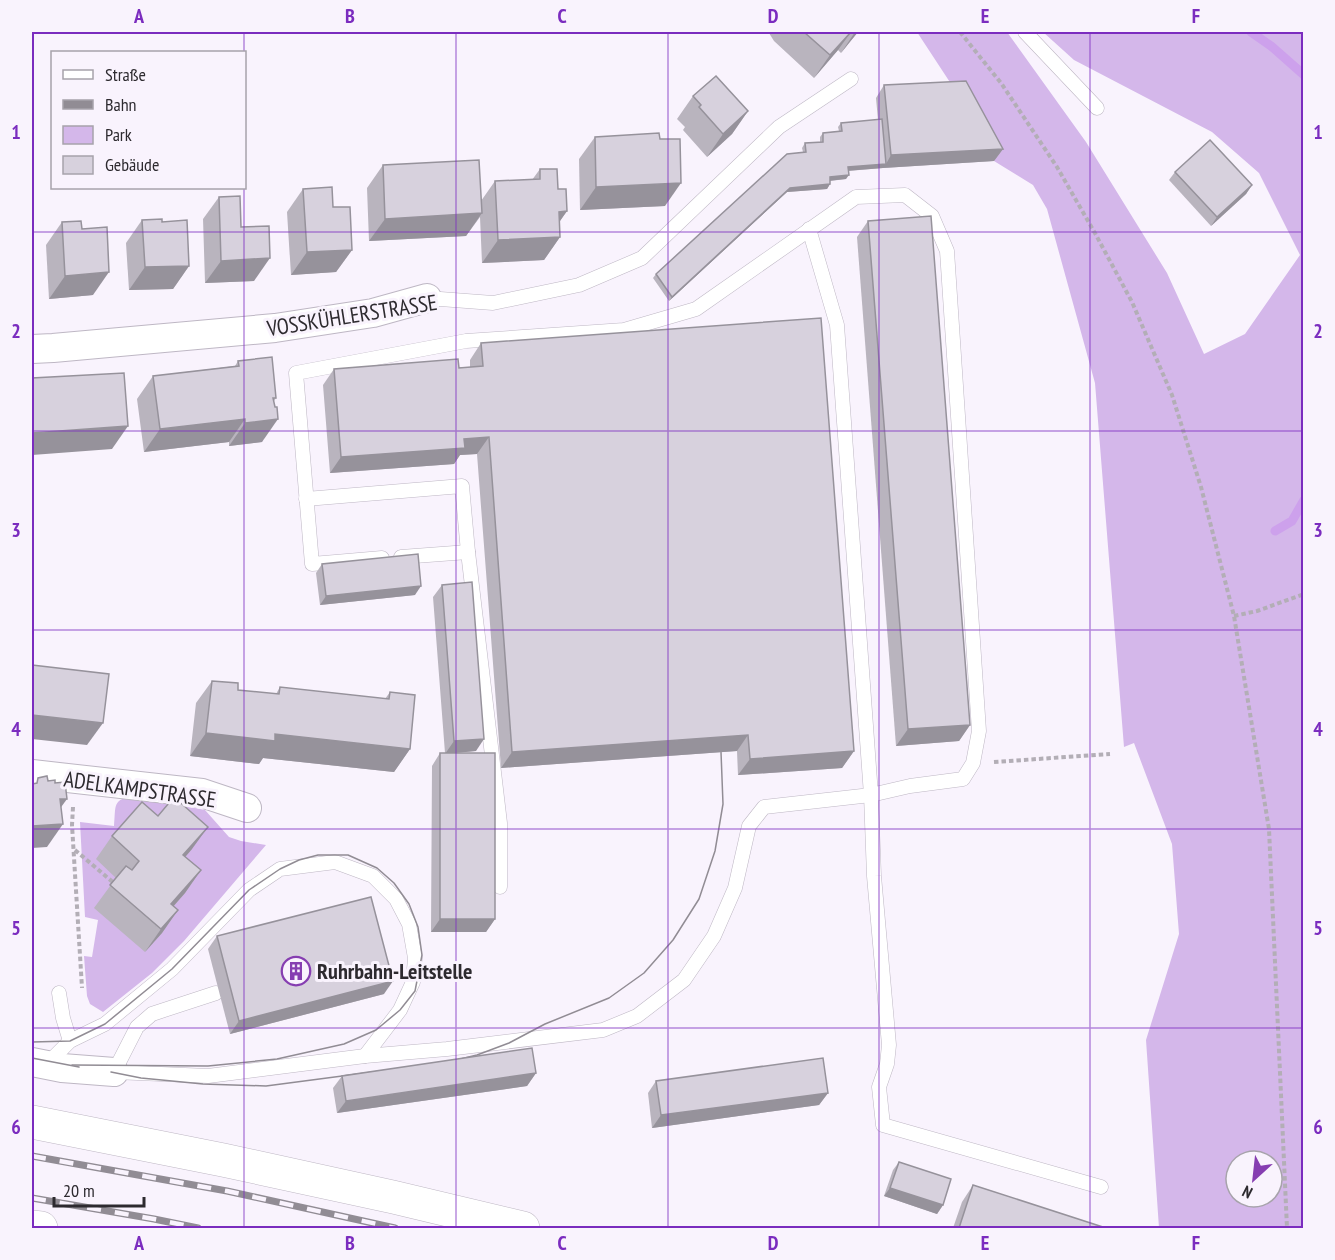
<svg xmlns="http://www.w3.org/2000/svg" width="1335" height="1260" viewBox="0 0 1335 1260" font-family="'PT Sans Narrow',sans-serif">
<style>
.green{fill:#d4b7ea;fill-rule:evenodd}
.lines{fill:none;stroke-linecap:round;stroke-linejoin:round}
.stream{stroke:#cda1ec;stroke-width:9}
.lane-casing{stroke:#beb7c4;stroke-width:15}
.street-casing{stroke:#beb7c4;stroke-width:30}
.highway-casing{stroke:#beb7c4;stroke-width:34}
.path{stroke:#b3aeb6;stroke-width:4;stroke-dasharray:4.5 3;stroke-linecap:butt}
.lane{stroke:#fff;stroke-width:14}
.street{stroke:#fff;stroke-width:28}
.highway{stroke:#fff;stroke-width:33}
.tram{stroke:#918c94;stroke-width:1.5}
.rail-casing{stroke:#918c94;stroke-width:7}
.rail{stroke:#f9f3fd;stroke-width:4.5;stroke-dasharray:14;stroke-linecap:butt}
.wall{fill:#b9b4be}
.shaded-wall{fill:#96929b}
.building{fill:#d7d1dd;stroke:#96929b;stroke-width:1.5}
.grid{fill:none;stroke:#7b2cbf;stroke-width:1.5;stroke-opacity:0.55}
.labels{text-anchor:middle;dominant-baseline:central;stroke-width:6;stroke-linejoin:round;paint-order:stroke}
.street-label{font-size:22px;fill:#2d2a2f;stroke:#f9f3fd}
.poi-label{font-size:22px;font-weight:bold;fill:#2d2a2f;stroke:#f9f3fd;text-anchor:start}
.neatline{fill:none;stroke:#7b2cbf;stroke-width:2}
.grid-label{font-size:20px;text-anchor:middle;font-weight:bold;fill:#7b2cbf}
</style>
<rect width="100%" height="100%" fill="#f9f3fd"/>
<g class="green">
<path d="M917,32H1007L1086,142L1167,273L1204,354L1245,334L1300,255L1259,173L1212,132L1074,60L1043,32H1303V1228H1159L1146,1040L1179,934L1172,844L1134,743L1124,747L1095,383L1047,209L1033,185L994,161L957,93ZM1236,1161H1272V1197H1236Z"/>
<path d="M135,796L205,810L229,837L241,841L266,845L184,941L152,973L103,1012L90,1004L87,996L84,956L92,957L98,920L85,917L80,822L114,826C116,805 112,799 135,796Z"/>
</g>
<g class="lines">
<g class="stream">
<polyline points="1251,32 1271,46 1304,75"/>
<polyline points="1275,531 1292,521 1304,500"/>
</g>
<g class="lane-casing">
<g id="lane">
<polyline points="1025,32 1097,108"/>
<polyline points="809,229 837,325 871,795 874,876 889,1045 887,1064 879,1087 883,1125 1101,1187"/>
<polyline points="427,298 493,303 579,285 642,258 779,127 851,79"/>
<polyline points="306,499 462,486 468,552 500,823 500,887"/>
<polyline points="401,557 468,552"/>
<polyline points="59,993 63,1018 70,1041"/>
<polyline points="216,993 152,1014 137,1027 114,1072 208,1076 365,1056 447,1049 603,1030 637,1016 684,980 714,936 735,888 749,826 764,807 871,795 910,786 963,779 973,763 979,731 947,251 932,216 905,195 856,197 696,309 624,330 466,341 296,373 312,564 382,558"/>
<polyline points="46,1065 70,1041 105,1024 172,969 249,890 280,869 335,862 373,876 396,899 409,924 415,958 413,982 400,1010 365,1056"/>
</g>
</g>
<g class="street-casing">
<g id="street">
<polyline points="32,349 53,348 275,328 373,313 427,298"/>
<polyline points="32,774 202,793 247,808"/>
<polyline points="32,1062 62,1068 114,1072"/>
</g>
</g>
<g class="highway-casing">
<g id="highway">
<polyline points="32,1122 223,1160 393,1197 523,1228"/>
<polyline points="32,1227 41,1228"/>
</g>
</g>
<g class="path">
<polyline points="960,32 1001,83 1057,167 1096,235 1132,302 1172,395 1201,487 1234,616 1269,829 1287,1228"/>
<polyline points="1234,616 1257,611 1304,594"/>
<polyline points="994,762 1110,754"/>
<polyline points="73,807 72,825 82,988"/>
<polyline points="75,850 115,884"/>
</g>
<use href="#lane" class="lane"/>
<use href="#street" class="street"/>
<use href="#highway" class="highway"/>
<g class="tram">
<polyline points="32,1042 70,1041 105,1024 172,969 249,890 280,869 299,860 318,855 348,855 377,868 394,883 409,904 418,927 422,955 415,991 400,1010 376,1030 344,1044 277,1059 208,1066 72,1065"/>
<polyline points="32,1058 79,1067"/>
<polyline points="448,1062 477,1055 509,1043 545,1024 609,998 644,973 673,940 699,899 715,851 723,804 721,752"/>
<polyline points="111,1072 141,1078 203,1084 266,1086 388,1070"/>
</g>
<g class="rail-casing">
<g id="rail">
<polyline points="32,1156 227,1191 395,1228"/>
<polyline points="32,1198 154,1219 198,1228"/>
</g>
</g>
<use href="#rail" class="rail"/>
</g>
<g class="wall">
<polygon points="769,32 858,32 849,43 841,53 838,50 814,78 774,41 769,33"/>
<polygon points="884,85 1003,149 994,161 883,168 848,171 846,179 830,181 830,184 827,189 787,192 669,301 653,278 656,274 803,152 802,148 805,143 820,142 820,137 823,133 839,131 838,127 841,123 878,120 876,98"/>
<polygon points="693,96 748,111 732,134 707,157 683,130 685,127 677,119"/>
<polygon points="595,137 665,206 580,210 579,159"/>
<polygon points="383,165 481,201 495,181 532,180 540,169 558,189 567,211 559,222 560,237 544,260 482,263 480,217 466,236 369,241 367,188"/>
<polygon points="1175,172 1252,185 1246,194 1211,226 1169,180"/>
<polygon points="303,189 333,207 352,250 336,272 291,275 287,212"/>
<polygon points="219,197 241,227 254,281 205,283 203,219"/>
<polygon points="142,220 162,222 189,266 173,289 129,290 126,243"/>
<polygon points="868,221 970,725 959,741 896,746 857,237"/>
<polygon points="62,222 93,295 49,299 46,245"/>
<polygon points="481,343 854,751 842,768 738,775 737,751 501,768 477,454 460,455 454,464 330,473 323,385 334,369 470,367 470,360"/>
<polygon points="238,361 276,398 274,401 262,442 229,446 229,442 144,452 137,399 153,376 235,366"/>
<polygon points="322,564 415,595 320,605 316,573"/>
<polygon points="442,585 476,751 451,753 495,919 486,932 431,932 432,766 440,753 445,753 433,597"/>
<polygon points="212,681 238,690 276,694 280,687 385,699 390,692 410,749 394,772 263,758 259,764 190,756 196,703"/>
<polygon points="112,836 192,849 185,857 201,870 185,893 173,907 178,910 162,933 145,952 94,908 116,878 96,859"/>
<polygon points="217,936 384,994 230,1034 208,949"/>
<polygon points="536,1073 527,1086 337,1113 333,1088 342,1076"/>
<polygon points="656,1081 828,1093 819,1105 652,1128 648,1093"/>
<polygon points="899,1162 943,1205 937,1214 884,1196 893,1170"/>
<polygon points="973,1185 1106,1228 953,1228 962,1202"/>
</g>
<g class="shaded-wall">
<polygon points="851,32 838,50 814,78 830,55"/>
<polygon points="855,32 858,32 849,43 841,53"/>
<polygon points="748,111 732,134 707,157 723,134"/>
<polygon points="1003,149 994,161 883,168 845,171 848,167 886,164 891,155"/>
<polygon points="849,175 846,179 827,181 830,177"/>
<polygon points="681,183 665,206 580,210 596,187"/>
<polygon points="830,184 827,189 787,192 669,301 672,297 790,188"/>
<polygon points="1252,185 1246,194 1211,226 1217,217"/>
<polygon points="567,211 551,234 559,212"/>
<polygon points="482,213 466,236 369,241 385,219"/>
<polygon points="560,237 544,260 482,263 498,240"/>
<polygon points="352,250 336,272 291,275 307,252"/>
<polygon points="270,258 254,281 205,283 221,261"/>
<polygon points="189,266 173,289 129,290 145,267"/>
<polygon points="109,272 93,295 49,299 65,276"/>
<polygon points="245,419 229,442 144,452 160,429"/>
<polygon points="278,419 262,442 229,446 245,423"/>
<polygon points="128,426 112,449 32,455 32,433"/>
<polygon points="489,437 477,454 460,455 454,464 330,473 341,457 464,439"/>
<polygon points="421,586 415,595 320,605 326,596"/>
<polygon points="32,715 103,723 87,745 32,739"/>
<polygon points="970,725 959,741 896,746 908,729"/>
<polygon points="206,733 275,734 410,749 394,772 263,758 259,764 190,756"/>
<polygon points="748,735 737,751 501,768 512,752"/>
<polygon points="484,739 476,751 445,754 454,741"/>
<polygon points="854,751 842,768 738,775 750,759"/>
<polygon points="60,799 67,799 51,821"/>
<polygon points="63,824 47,847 32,848 32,826"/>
<polygon points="208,827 192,849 167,878 183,855"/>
<polygon points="201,870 185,893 155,927 171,904"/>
<polygon points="178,910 162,933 145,952 161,929"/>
<polygon points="440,919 495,919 486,932 431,932"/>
<polygon points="393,981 384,994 230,1034 239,1021"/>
<polygon points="536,1073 527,1086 337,1113 346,1101"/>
<polygon points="828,1093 819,1105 652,1128 661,1115"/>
<polygon points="890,1188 943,1205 937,1214 884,1196"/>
</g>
<g class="building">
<polygon points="804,32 851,32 830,55"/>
<polygon points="716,76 748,111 723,134 699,107 701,105 693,96"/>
<polygon points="966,81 1003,149 891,155 884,85"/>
<polygon points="882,119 886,164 848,167 849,175 830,177 830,184 790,188 672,297 656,274 787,154 806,152 805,143 823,142 823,133 842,131 841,123"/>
<polygon points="659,133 660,139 680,139 681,183 596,187 595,137"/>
<polygon points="1210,140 1252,185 1217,217 1175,172"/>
<polygon points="479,160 482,213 385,219 383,165"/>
<polygon points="540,169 557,169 558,189 566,189 567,211 559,212 560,237 498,240 495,181 540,179"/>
<polygon points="332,187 333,207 350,207 352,250 307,252 303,189"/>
<polygon points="240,196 241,227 269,226 270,258 221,261 219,197"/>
<polygon points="931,216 970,725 908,729 868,221"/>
<polygon points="162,219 162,222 187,220 189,266 145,267 142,220"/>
<polygon points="81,221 82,229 107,227 109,272 65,276 62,222"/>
<polygon points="821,318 854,751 750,759 748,735 512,752 489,437 464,439 465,448 341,457 334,369 458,359 459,368 483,366 481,343"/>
<polygon points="272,357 276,398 273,398 275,407 277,407 278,419 245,423 245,419 160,429 153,376 239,366 238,361"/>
<polygon points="124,373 128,426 32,433 32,378"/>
<polygon points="418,554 421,586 326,596 322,564"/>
<polygon points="472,582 484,739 454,741 442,585"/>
<polygon points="32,665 109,674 103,723 32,715"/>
<polygon points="212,681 238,683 238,690 279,694 280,687 389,699 390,692 415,695 410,749 275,734 275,741 206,733"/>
<rect x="440" y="753" width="55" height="166"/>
<polygon points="47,776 48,781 55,780 55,783 65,782 67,799 60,799 63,824 32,826 32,784 37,783 38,778"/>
<polygon points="174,797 208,827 183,855 201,870 171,904 178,910 161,929 110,885 126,866 132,870 139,861 112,836 142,802 158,816"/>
<polygon points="371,897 393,981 239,1021 217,936"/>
<polygon points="532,1048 536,1073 346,1101 342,1076"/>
<polygon points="823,1058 828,1093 661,1115 656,1081"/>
<polygon points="899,1162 951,1179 943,1205 890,1188"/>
<polygon points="973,1185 1106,1228 959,1228"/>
</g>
<path class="grid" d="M244,32V52M456,32V1228M668,32V1228M879,32V1228M1090,32V1228M244,52V188M244,188V1228M32,232H1304M32,431H1304M32,630H1304M32,829H1304M32,1028H1304"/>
<defs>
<g id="building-ring" transform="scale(1.5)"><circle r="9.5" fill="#f9f3fd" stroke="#863eb1" stroke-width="1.5"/><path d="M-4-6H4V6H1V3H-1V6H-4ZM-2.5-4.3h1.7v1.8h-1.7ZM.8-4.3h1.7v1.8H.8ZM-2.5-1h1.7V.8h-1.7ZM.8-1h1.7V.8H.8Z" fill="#863eb1"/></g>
</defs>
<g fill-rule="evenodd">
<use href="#building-ring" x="296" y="971"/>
</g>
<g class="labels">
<g class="street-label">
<text transform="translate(352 315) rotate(-9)">VOSSKÜHLERSTRASSE</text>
<text transform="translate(140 789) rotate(8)">ADELKAMPSTRASSE</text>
</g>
<g class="poi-label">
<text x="317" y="971">Ruhrbahn-Leitstelle</text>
</g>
</g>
<rect width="1335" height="1260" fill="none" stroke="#f9f3fd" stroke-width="66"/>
<rect x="51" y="51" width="195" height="138" fill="#f9f3fd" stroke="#a7a3ab" stroke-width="1.5"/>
<rect x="63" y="70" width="30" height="9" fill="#ffffff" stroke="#a7a3ab" stroke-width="1.5"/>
<text x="105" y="81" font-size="18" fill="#2d2a2f">Straße</text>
<rect x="63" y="100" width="30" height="9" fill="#918c94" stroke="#a7a3ab" stroke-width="1.5"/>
<text x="105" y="111" font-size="18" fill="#2d2a2f">Bahn</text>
<rect x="63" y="126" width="30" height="18" fill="#d4b7ea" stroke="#a7a3ab" stroke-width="1.5"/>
<text x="105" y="141" font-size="18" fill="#2d2a2f">Park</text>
<rect x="63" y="156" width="30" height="18" fill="#d7d1dd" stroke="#a7a3ab" stroke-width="1.5"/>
<text x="105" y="171" font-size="18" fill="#2d2a2f">Gebäude</text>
<g transform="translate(1254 1179) rotate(207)"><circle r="28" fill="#f9f3fd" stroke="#a7a3ab" stroke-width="1.5"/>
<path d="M0-4.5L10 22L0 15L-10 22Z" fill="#863eb1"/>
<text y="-9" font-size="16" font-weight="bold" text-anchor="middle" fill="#2d2a2f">N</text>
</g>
<path d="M54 1197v9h90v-9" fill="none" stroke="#2d2a2f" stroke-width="3"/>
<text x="63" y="1197" font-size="18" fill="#2d2a2f" stroke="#f9f3fd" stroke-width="4.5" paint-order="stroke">20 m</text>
<rect x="33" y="33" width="1269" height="1194" class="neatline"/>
<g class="grid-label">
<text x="139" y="23">A</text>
<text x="350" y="23">B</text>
<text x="562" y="23">C</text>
<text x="773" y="23">D</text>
<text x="985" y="23">E</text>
<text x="1196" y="23">F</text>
<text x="16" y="139">1</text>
<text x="1318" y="139">1</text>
<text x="16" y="338">2</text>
<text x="1318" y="338">2</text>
<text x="16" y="537">3</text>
<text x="1318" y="537">3</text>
<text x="16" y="736">4</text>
<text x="1318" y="736">4</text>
<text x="16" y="935">5</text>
<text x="1318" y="935">5</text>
<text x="16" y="1134">6</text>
<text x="1318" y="1134">6</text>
<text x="139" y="1250">A</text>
<text x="350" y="1250">B</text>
<text x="562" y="1250">C</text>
<text x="773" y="1250">D</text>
<text x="985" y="1250">E</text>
<text x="1196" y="1250">F</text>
</g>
</svg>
